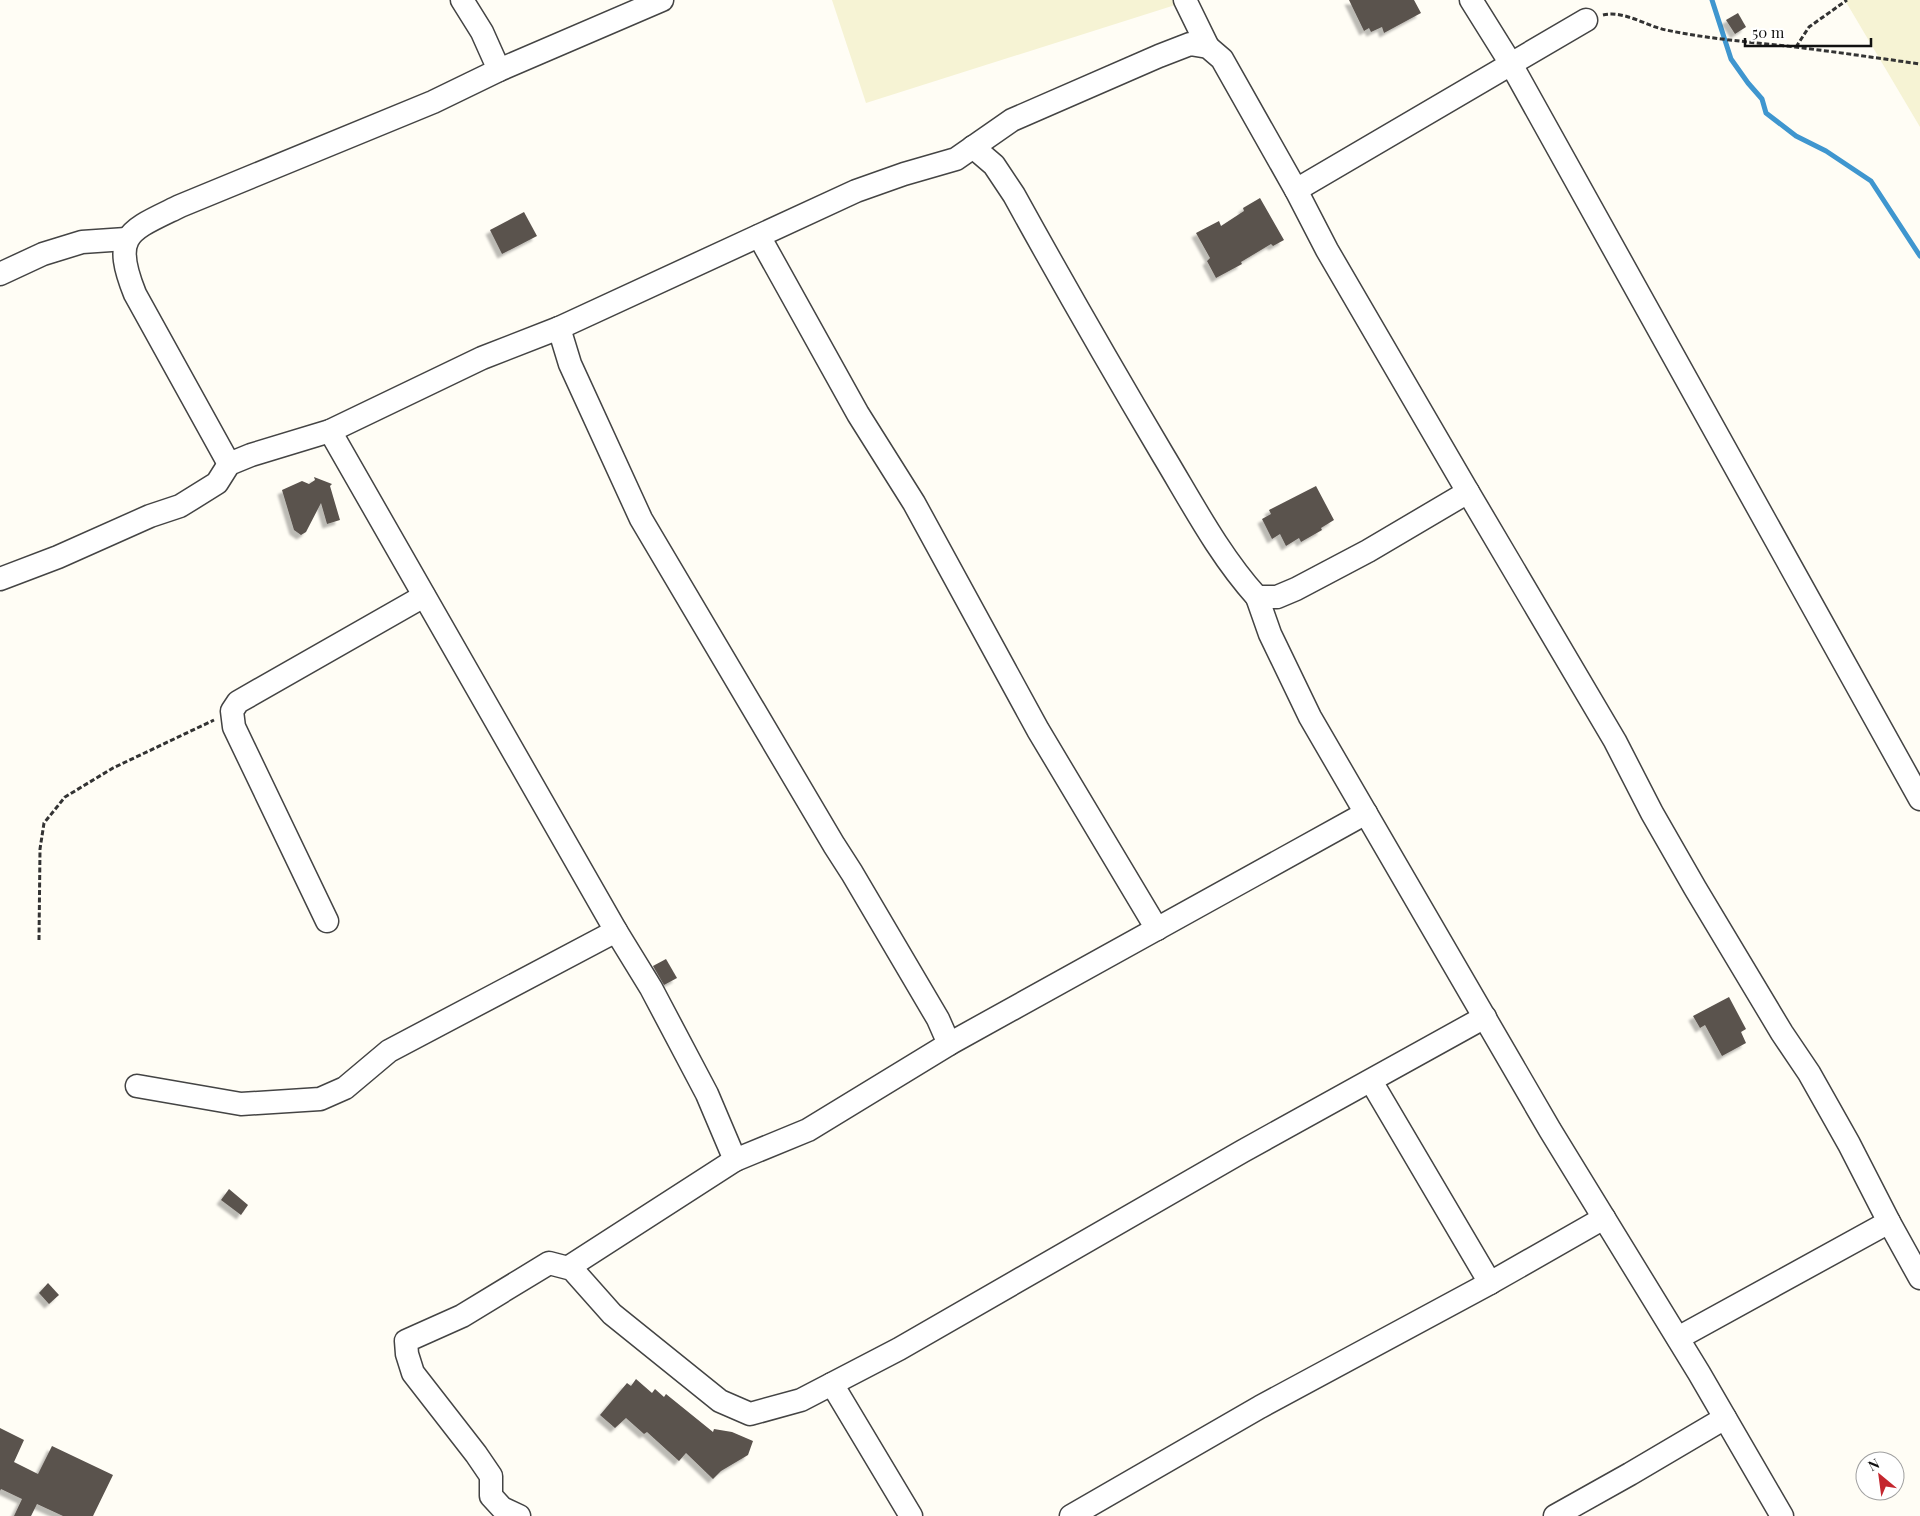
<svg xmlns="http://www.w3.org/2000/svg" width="1920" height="1516" viewBox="0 0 1920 1516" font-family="'Playfair Display',serif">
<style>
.farmland{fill:#f6f3d4}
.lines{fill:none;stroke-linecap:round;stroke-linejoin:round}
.stream{stroke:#3f96cf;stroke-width:5}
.building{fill:#5a524d;filter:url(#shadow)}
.minor-casing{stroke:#444;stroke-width:25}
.path{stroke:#333;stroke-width:3;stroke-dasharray:5 2.5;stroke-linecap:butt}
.minor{stroke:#fff;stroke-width:22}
</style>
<defs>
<filter id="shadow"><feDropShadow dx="-4.5" dy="4.5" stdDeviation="1" flood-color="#0004"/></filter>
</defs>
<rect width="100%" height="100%" fill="#fffdf5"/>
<g class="farmland">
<polygon points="832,0 1191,0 866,103"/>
<polygon points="1844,0 1920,0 1920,127 1846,2"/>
</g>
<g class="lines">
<polyline class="stream" points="1712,0 1731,59 1748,83 1762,99 1766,113 1796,136 1826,151 1871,181 1920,256"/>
</g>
<g class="building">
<polygon points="1349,0 1414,0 1421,13 1384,33 1382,27 1371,32 1369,28 1364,31"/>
<polygon points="1738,13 1746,27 1735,34 1726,20"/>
<polygon points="1260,198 1284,240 1273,246 1271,244 1241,262 1242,264 1216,278 1207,261 1210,258 1196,233 1219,221 1221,226 1244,211 1243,208"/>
<polygon points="524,212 537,236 502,254 490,230"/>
<polygon points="314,477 332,484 330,486 340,520 327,524 321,503 306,532 301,535 294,530 282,490 302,481 309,484 315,480"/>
<polygon points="1316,486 1334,520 1321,528 1322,530 1301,542 1299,538 1286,546 1280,534 1272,539 1262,519 1271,514 1269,510"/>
<polygon points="666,959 677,978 664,985 653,966"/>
<polygon points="1729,997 1746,1029 1741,1032 1746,1043 1722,1056 1705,1025 1700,1028 1693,1016"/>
<polygon points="229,1189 248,1205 241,1215 221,1200"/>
<polygon points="48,1283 59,1295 49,1304 39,1293"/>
<polygon points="636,1379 652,1393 655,1389 664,1397 666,1394 713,1432 714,1429 732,1432 753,1441 748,1455 721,1471 713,1479 686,1453 679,1461 647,1432 644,1434 626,1418 615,1428 600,1415 627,1383 631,1386"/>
<polygon points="0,1428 24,1440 14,1462 38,1474 52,1446 113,1475 93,1516 63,1516 37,1504 31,1516 14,1516 22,1499 1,1489 0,1491"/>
</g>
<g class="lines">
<g class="minor-casing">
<g id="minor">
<polyline points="1185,0 1208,47"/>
<polyline points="1471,0 1511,64 1920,799"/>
<polyline points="499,70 662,0"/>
<path d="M973,147L994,165L1014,195C1062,282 1112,369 1163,455C1192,503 1219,555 1257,597H1277L1296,589L1368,551L1468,492"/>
<polyline points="1296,190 1586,20"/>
<polyline points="759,236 858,414 914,503 1038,730 1157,929"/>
<polyline points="0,274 43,254 82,242 126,239"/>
<polyline points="559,328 570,364 641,519 834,845 852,873 938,1019 949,1044"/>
<polyline points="330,431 616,931 651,988 707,1094 735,1160"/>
<path d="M229,464L135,294C111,234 129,231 180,206L433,102L499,70L482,32L462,0"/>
<polyline points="0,579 58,557 150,516 180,506 217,483 229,464 251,455 330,431 482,358 559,328 856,191 904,174 956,159 1012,120 1159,56 1190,44 1208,47 1222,59 1296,190 1327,250 1468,492 1615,741 1652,813 1695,888 1782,1033 1809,1073 1849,1144 1889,1222 1920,1278"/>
<polyline points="1257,597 1270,634 1310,717 1550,1130 1699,1373 1782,1516"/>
<polyline points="327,921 234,727 232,711 238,702 424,596"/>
<polyline points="1371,1081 1490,1283"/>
<polyline points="137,1086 241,1104 320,1099 345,1088 389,1051 616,931"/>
<polyline points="569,1267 735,1160 808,1130 949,1044 1366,813"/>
<polyline points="1678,1338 1889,1222"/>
<polyline points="832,1384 911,1516"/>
<polyline points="519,1516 502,1508 491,1496 491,1476 476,1454 413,1373 407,1354 406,1341 462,1316 549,1263 572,1269 612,1314 720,1401 750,1414 801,1400 899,1349 1243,1151 1485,1017"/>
<polyline points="1071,1516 1260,1407 1490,1283 1604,1218"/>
<polyline points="1555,1516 1630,1474 1725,1418"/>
</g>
</g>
<g class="path">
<path d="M1603,15C1624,10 1646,26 1666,30C1709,39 1751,42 1795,47C1836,52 1878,58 1920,64"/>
<polyline points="1796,47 1809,27 1847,0"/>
<polyline points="39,940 40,849 44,823 65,797 113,768 214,720"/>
</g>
<use href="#minor" class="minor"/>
</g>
<g transform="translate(1880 1476) rotate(331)"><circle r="24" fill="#ffffff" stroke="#a0a0a0"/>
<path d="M0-4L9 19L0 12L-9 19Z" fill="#c4262e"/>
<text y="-8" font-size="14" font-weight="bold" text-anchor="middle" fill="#111111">N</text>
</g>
<path d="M1745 38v8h126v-8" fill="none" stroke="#111111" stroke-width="2.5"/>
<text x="1752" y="38" font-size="15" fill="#111111" stroke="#ffffff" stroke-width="4" paint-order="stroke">50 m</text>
</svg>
